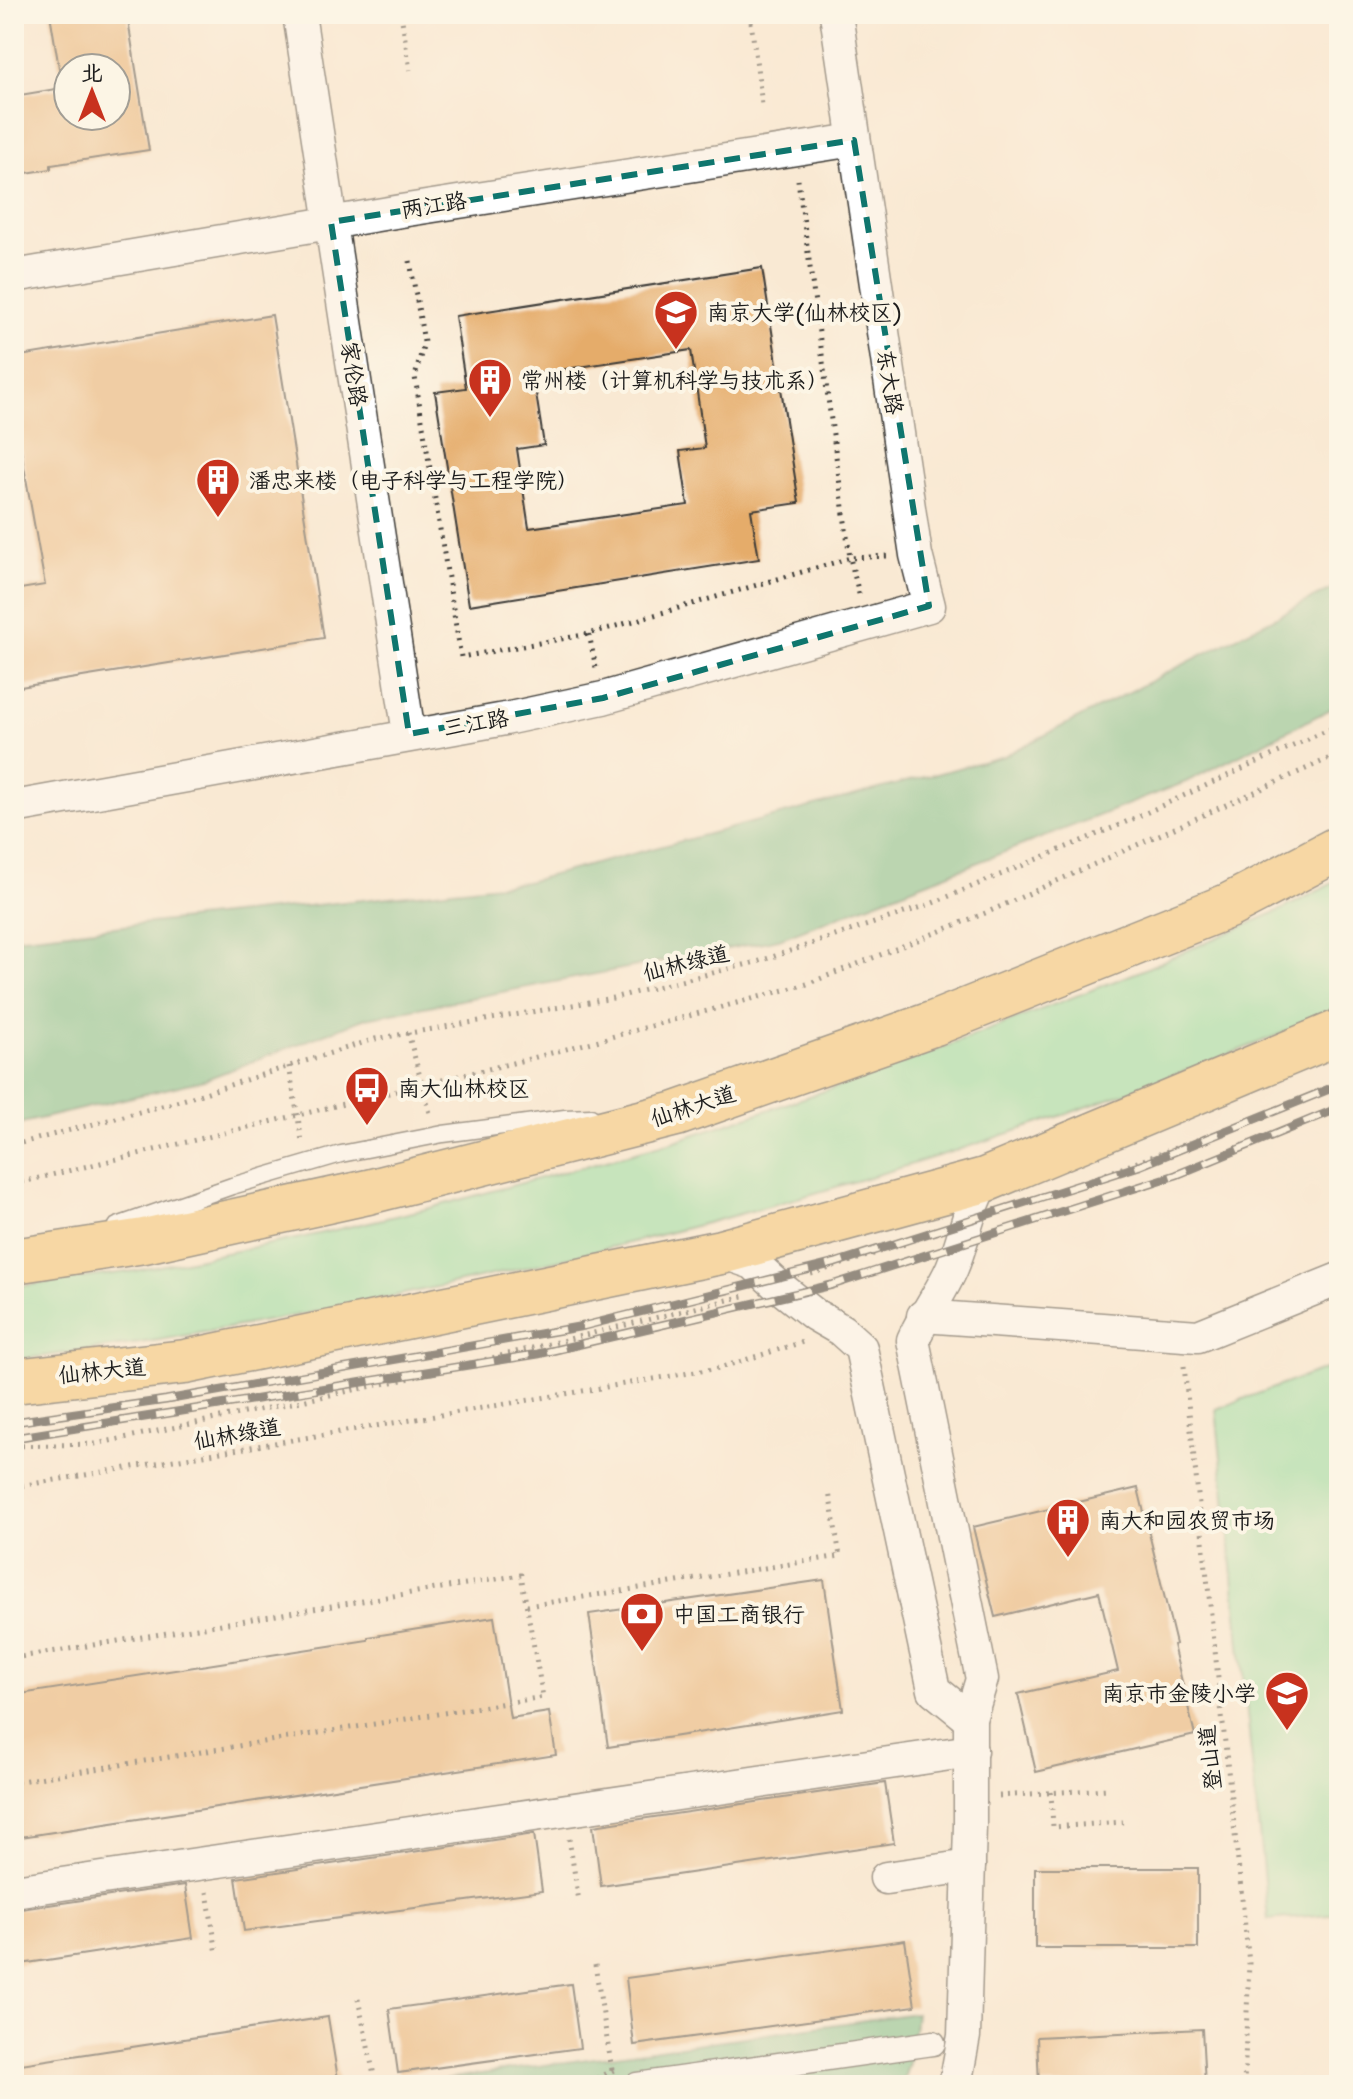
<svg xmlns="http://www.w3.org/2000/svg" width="1353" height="2099" viewBox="0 0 1353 2099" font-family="'Shantell Sans','LXGW WenKai TC',sans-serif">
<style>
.green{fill:#8bde9f;stroke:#547d5e;stroke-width:2}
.forest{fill:#70bd86;stroke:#466c51;stroke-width:2}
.building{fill:#e5ac6b;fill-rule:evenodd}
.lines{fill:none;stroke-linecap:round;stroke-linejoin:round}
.service-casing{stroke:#3d3b37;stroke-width:19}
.pedestrian-casing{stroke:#3d3b37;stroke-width:27}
.minor-casing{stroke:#3d3b37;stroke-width:35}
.primary-casing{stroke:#3d3b37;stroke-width:47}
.path{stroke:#3d3b37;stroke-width:5;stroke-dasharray:2 6;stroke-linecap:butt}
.service{stroke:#fff;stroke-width:16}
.pedestrian{stroke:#fff;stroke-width:24}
.minor{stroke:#fff;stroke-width:32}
.primary{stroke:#f3c26a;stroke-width:44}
.rail-casing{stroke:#1c1c1c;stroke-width:9}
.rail{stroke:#fcf5e5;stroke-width:6;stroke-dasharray:18;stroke-linecap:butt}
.marked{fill:none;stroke:#0f766e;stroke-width:6;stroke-dasharray:16 10;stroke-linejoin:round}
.labels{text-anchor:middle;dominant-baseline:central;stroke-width:8;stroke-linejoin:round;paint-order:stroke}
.street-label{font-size:22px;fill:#1c1c1c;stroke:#fcf5e5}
.poi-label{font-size:22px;fill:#1c1c1c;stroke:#fcf5e5;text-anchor:start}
</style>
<rect width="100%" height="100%" fill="#fcf5e5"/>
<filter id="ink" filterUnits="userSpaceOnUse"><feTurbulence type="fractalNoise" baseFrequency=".0125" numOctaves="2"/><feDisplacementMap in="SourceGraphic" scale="16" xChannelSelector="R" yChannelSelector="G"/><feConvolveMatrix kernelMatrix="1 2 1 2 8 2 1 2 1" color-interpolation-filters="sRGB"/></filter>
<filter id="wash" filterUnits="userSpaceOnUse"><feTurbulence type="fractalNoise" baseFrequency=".006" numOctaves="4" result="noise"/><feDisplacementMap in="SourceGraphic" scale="32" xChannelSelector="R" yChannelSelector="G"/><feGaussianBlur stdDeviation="1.8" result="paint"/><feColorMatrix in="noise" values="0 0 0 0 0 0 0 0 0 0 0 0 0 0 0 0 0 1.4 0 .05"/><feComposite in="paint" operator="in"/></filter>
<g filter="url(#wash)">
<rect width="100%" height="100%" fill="#f9e9d3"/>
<g class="green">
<path d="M1339,880V1010C966,1167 570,1270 171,1338C119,1347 66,1353 14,1360V1287L135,1271L300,1238L426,1209L669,1143L872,1075L1138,972L1285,908Z"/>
<polygon points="1339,1364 1339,1913 1268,1920 1216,1409"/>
</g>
<g class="forest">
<polygon points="1339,585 1339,705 1186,782 779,939 366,1018 204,1080 14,1125 14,938 526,882 1004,756"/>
<polygon points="916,2013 911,2056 902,2085 417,2083"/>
</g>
<g id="blocks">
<g class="building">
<polygon points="50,14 127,14 149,150 51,165 51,169 14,175 14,96 68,87 68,116 116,116 116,68 59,68"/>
<path d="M762,268L799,503L751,510L759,559L469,605L435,392L466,388L455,316ZM691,350L705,448L680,451L688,505L529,528L517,449L544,445L533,374Z"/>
<polygon points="272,315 324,638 14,688 14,590 45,585 21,450 14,451 14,357"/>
<polygon points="1138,1488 1176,1644 1173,1645 1195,1735 1036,1772 1018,1694 1118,1671 1099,1592 995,1617 973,1527"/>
<polygon points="824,1580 843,1710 608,1747 589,1614"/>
<polygon points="494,1617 510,1718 549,1712 556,1755 14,1838 14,1695 368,1640 368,1637"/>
<polygon points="885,1783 894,1843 601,1886 593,1826"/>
<polygon points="534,1834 542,1891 244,1931 236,1878"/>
<rect x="1035" y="1868" width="163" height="80"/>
<polygon points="185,1885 193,1938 14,1965 14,1910"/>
<polygon points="905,1940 915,2006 634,2045 626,1978"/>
<polygon points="571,1984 580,2048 398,2073 389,2009"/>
<polygon points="328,2017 339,2085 14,2085 14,2065"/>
<polygon points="1202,2029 1205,2085 1039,2085 1037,2037"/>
</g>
</g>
</g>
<g filter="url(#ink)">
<use href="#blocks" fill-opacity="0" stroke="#3d3b37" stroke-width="2"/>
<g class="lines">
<g class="service-casing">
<polyline id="service" points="117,1226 232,1186 341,1154 443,1134 565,1118 591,1117"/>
</g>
<g class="pedestrian-casing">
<polyline id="pedestrian" points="637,2085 933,2043"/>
</g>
<g class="minor-casing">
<g id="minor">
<polyline points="299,14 409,734"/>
<polyline points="14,276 401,211 854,140"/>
<polyline points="14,807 505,719 603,698 929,606 916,555 836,14"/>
<polyline points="721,1252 753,1263 777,1285 815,1315 841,1330 861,1348 934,1690 970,1719"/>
<polyline points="923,1316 1198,1336 1339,1279"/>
<polyline points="886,1878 969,1866"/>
<polyline points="14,1891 971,1751"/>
<path d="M955,2085L964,2036L970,1825V1719L982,1679L913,1340C924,1315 941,1293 952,1268C965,1237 967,1211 985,1180"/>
</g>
</g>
<g class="primary-casing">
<g id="primary">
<polyline points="14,1261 144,1241 368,1192 676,1114 935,1023 1228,906 1339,848"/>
<polyline points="14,1381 185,1362 721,1252 985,1180 1339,1032"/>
</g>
</g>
<g class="path">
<polyline points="401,14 410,70"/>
<polyline points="750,14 762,105"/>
<polyline points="410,261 424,342 415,377 461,657 589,634 850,558 798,180"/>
<polyline points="859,594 850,558 887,556"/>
<polyline points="589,634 596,668"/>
<polyline points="408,1033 430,1113"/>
<polyline points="289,1066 302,1141"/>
<polyline points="14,1145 173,1103 375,1039 613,998 760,961 928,905 1117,826 1339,725"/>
<polyline points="14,1184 529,1059 807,984 988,912 1339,754"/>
<polyline points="1076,1185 1339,1087"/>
<polyline points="811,1274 908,1243"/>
<polyline points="1184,1366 1249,1963 1244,2085"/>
<polyline points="14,1446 95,1444 402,1380 744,1296"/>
<polyline points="14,1487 719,1368 803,1342"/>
<polyline points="527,1606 840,1556 829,1492"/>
<polyline points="14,1658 521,1575 543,1697 14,1782"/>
<polyline points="1051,1792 1053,1827 1123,1822"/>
<polyline points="999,1796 1108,1789"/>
<polyline points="569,1839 579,1901"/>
<polyline points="207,1892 217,1954"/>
<polyline points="595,1965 612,2070"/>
<polyline points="358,1999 376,2085"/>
<polyline points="583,2085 614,2070"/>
</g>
<use href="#service" class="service"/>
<use href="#pedestrian" class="pedestrian"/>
<use href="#minor" class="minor"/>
<use href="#primary" class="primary"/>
<g class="rail-casing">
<g id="rail">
<polyline points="14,1422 166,1400 584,1326 835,1263 1139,1166 1339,1085"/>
<polyline points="14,1438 538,1354 832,1285 1176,1175 1339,1108"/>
</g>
</g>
<use href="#rail" class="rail"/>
</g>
</g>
<path d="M0 0H1353V2099H0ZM854,140L929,606L603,698L409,734L331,222Z" fill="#f9e9d3" fill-opacity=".55" fill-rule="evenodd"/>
<path class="marked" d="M854,140L929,606L603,698L409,734L331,222Z"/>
<defs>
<g id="university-pin" transform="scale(2.3)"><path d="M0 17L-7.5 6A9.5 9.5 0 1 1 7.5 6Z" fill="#c8321e" stroke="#fcf5e5"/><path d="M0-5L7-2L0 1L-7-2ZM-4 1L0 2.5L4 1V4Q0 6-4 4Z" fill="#fff"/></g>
<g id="building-pin" transform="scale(2.3)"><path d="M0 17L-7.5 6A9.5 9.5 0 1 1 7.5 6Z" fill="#c8321e" stroke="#fcf5e5"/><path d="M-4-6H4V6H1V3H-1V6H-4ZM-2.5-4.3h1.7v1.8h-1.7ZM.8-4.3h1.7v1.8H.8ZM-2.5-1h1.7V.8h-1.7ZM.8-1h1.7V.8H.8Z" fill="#fff"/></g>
<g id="bus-pin" transform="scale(2.3)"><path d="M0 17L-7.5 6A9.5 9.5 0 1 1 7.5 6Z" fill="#c8321e" stroke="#fcf5e5"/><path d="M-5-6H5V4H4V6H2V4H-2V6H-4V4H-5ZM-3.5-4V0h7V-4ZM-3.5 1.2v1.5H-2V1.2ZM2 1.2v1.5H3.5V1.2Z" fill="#fff"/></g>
<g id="bank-pin" transform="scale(2.3)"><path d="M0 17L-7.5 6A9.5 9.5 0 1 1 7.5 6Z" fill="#c8321e" stroke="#fcf5e5"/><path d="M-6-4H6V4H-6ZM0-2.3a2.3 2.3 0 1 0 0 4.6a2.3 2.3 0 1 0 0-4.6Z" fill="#fff"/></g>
<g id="school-pin" transform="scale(2.3)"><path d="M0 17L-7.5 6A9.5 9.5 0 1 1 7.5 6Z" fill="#c8321e" stroke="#fcf5e5"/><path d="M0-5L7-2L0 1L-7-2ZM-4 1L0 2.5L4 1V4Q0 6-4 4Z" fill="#fff"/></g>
</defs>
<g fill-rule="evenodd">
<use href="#university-pin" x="676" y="312"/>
<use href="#building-pin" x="490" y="380"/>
<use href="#building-pin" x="218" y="480"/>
<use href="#bus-pin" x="367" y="1088"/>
<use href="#building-pin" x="1068" y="1520"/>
<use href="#bank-pin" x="642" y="1614"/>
<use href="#school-pin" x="1287" y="1693"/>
</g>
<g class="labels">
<g class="street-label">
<text transform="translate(434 205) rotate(-9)">两江路</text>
<text transform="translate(354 374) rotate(81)">家伦路</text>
<text transform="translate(890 382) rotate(81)">东大路</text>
<text transform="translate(476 723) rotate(-10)">三江路</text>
<text transform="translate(686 963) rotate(-14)">仙林绿道</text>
<text transform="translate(693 1106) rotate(-18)">仙林大道</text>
<text transform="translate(102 1371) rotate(-6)">仙林大道</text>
<text transform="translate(237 1434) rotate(-10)">仙林绿道</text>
<text transform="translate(1210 1758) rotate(-96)">登山道</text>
</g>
<g class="poi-label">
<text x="707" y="312">南京大学(仙林校区)</text>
<text x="521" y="380">常州楼（计算机科学与技术系）</text>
<text x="249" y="480">潘忠来楼（电子科学与工程学院）</text>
<text x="398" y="1088">南大仙林校区</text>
<text x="1099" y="1520">南大和园农贸市场</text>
<text x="673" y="1614">中国工商银行</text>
<text x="1256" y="1693" text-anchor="end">南京市金陵小学</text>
</g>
</g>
<rect width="1353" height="2099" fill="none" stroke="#fcf5e5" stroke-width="48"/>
<g transform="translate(92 92)"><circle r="38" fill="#fcf5e5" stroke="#a29e95" stroke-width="2"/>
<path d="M0-6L14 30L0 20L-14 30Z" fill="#c8321e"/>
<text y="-12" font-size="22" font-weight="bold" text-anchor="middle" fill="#1c1c1c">北</text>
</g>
</svg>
